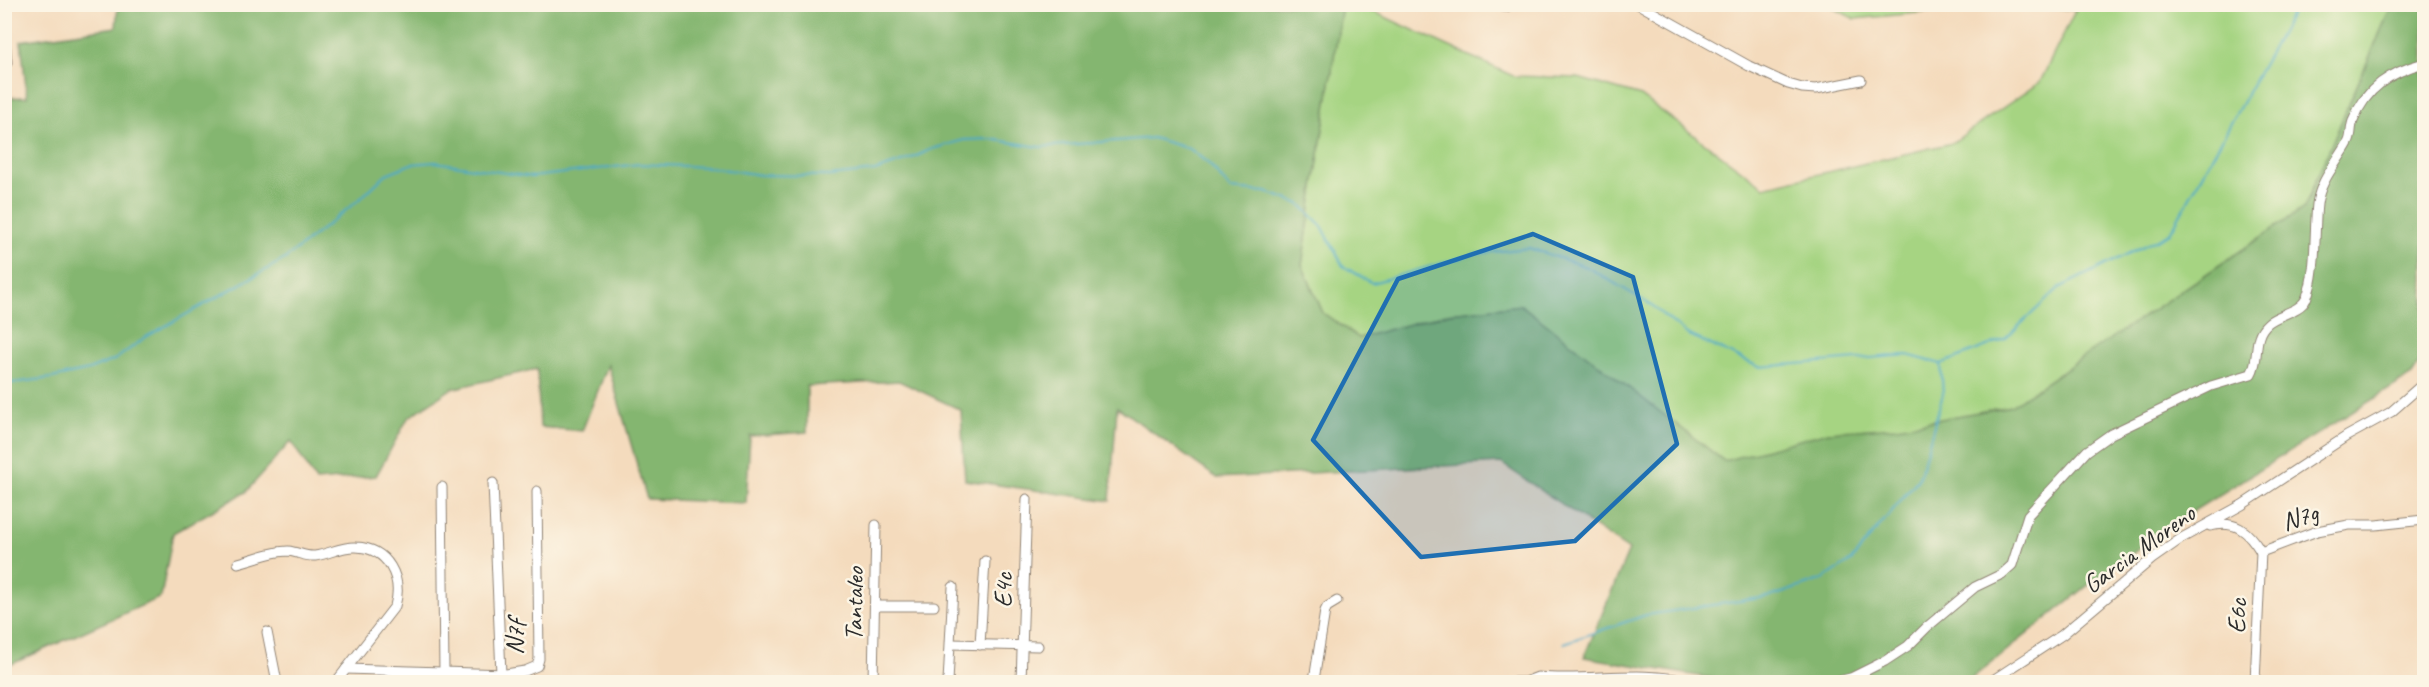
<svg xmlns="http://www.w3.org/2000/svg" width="2429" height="687" viewBox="0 0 2429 687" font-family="Caveat,sans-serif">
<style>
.green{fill:#a6d482;stroke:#688056;stroke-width:1.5}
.forest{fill:#84b670;stroke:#58704e;stroke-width:1.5}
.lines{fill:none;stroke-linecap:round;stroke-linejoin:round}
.stream{stroke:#49a9c8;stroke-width:2}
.minor-casing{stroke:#908374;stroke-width:11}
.minor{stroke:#fff;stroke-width:9}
.marked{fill:#1f6fb2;fill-opacity:0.2;stroke:#1f6fb2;stroke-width:4.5;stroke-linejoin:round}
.labels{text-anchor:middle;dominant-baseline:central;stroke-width:5;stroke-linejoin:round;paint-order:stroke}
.street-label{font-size:26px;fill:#2b2b2b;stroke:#fcf5e5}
</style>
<rect width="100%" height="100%" fill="#fcf5e5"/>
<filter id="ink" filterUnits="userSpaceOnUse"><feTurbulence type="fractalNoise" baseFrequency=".0167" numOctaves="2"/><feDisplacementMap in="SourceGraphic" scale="12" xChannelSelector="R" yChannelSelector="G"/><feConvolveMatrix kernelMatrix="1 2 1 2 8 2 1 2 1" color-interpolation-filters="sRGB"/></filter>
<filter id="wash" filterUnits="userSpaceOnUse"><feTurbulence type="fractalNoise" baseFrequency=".008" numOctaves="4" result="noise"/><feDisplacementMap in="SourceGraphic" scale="24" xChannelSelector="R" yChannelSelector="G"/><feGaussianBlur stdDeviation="1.35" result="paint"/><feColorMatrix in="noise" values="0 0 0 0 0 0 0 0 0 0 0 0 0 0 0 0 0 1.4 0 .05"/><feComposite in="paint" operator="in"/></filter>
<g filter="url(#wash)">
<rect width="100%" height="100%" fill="#f4dbbd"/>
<polygon class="green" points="1342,5 1359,5 1513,76 1578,78 1641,96 1764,187 1952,143 2040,82 2076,9 1969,8 1854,19 1829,5 2392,5 2304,208 2011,406 1724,461 1521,305 1450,313 1359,338 1323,313 1302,265"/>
<polygon class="forest" points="118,5 1342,5 1302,265 1323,313 1359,338 1450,313 1521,305 1724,461 1828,432 1897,427 2011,406 2304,208 2392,5 2424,5 2424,356 2412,375 2182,518 2086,587 1967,682 1734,682 1584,657 1629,550 1501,463 1217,478 1117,407 1110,501 965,480 961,410 899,381 807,386 807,432 750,436 746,503 647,499 608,365 582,431 540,427 537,369 451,389 408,418 376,476 316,481 291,441 246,492 173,533 161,597 5,667 4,98 27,97 21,41 116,27"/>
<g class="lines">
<g class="stream">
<polyline points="4,384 52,378 89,370 116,359 146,337 285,259 361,198 386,174 411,164 435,162 532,177 639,164 708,167 761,175 830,176 875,171 910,159 932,149 964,140 990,139 1040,147 1153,138 1190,149 1210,165 1230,189 1266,192 1300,204 1322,226 1343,266 1372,283 1474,254 1529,248 1587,267 1648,303 1687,334 1759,367 1907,355 1941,364 2005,339 2059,288 2170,233 2297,4"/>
<polyline points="1564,643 1646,615 1773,596 1823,579 1851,561 1919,478 1943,394 1941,365"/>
</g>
</g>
</g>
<g filter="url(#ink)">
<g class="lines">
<g class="minor-casing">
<g id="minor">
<polyline points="1471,4 1506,7 1513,4"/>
<polyline points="1638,4 1749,66 1788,84 1802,88 1816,89 1861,80"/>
<polyline points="4,27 7,63"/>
<polyline points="493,483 501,674"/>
<polyline points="442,487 444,672"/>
<path d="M2210,526C2235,520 2248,530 2261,552"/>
<polyline points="2261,552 2317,531 2349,525 2376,525 2424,520"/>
<path d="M238,563C254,559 272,551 288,551C298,552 305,557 315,556C329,554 342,546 356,547C388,548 403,578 395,606L336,682"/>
<polyline points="875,606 934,606"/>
<polyline points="267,632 277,682"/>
<polyline points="951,644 1038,646"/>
<polyline points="980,645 985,561"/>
<polyline points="346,669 506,674 525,671 537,666 539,659 537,491"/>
<polyline points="1314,680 1325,611 1327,607 1337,601"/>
<polyline points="873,682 876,525"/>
<polyline points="948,682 953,587"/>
<polyline points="1021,682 1027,499"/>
<polyline points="1284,682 1314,680 1314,682"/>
<path d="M1514,682H1525L1538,677C1590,682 1639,669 1691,682"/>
<path d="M1834,682L1851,678L1885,661L1908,646L1927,627L1975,587L2002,574L2012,565L2028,515L2087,451L2111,434L2211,386L2251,374C2261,357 2251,338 2268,323C2278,314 2300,312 2306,299C2317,274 2314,231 2317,204C2320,180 2337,163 2348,143C2352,137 2350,128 2353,121C2366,87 2391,72 2424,63"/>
<polyline points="1990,682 2062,635 2152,559 2182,538 2242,505 2347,436 2391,412 2424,383"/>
<polyline points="2255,682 2261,552"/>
</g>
</g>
<use href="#minor" class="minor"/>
</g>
</g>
<path class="marked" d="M1533,234L1633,277L1677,444L1575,541L1421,557L1313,440L1398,279Z"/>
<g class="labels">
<g class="street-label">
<text transform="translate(2300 517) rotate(-17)">N7g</text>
<text transform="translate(2139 549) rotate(-36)">Garcia Moreno</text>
<text transform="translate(1003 590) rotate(-88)">E4c</text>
<text transform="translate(854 604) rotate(-89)">Tantaleo</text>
<text transform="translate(2237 616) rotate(-87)">E6c</text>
<text transform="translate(515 637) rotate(-86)">N7f</text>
</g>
</g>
<rect width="2429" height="687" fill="none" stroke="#fcf5e5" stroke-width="24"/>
</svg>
